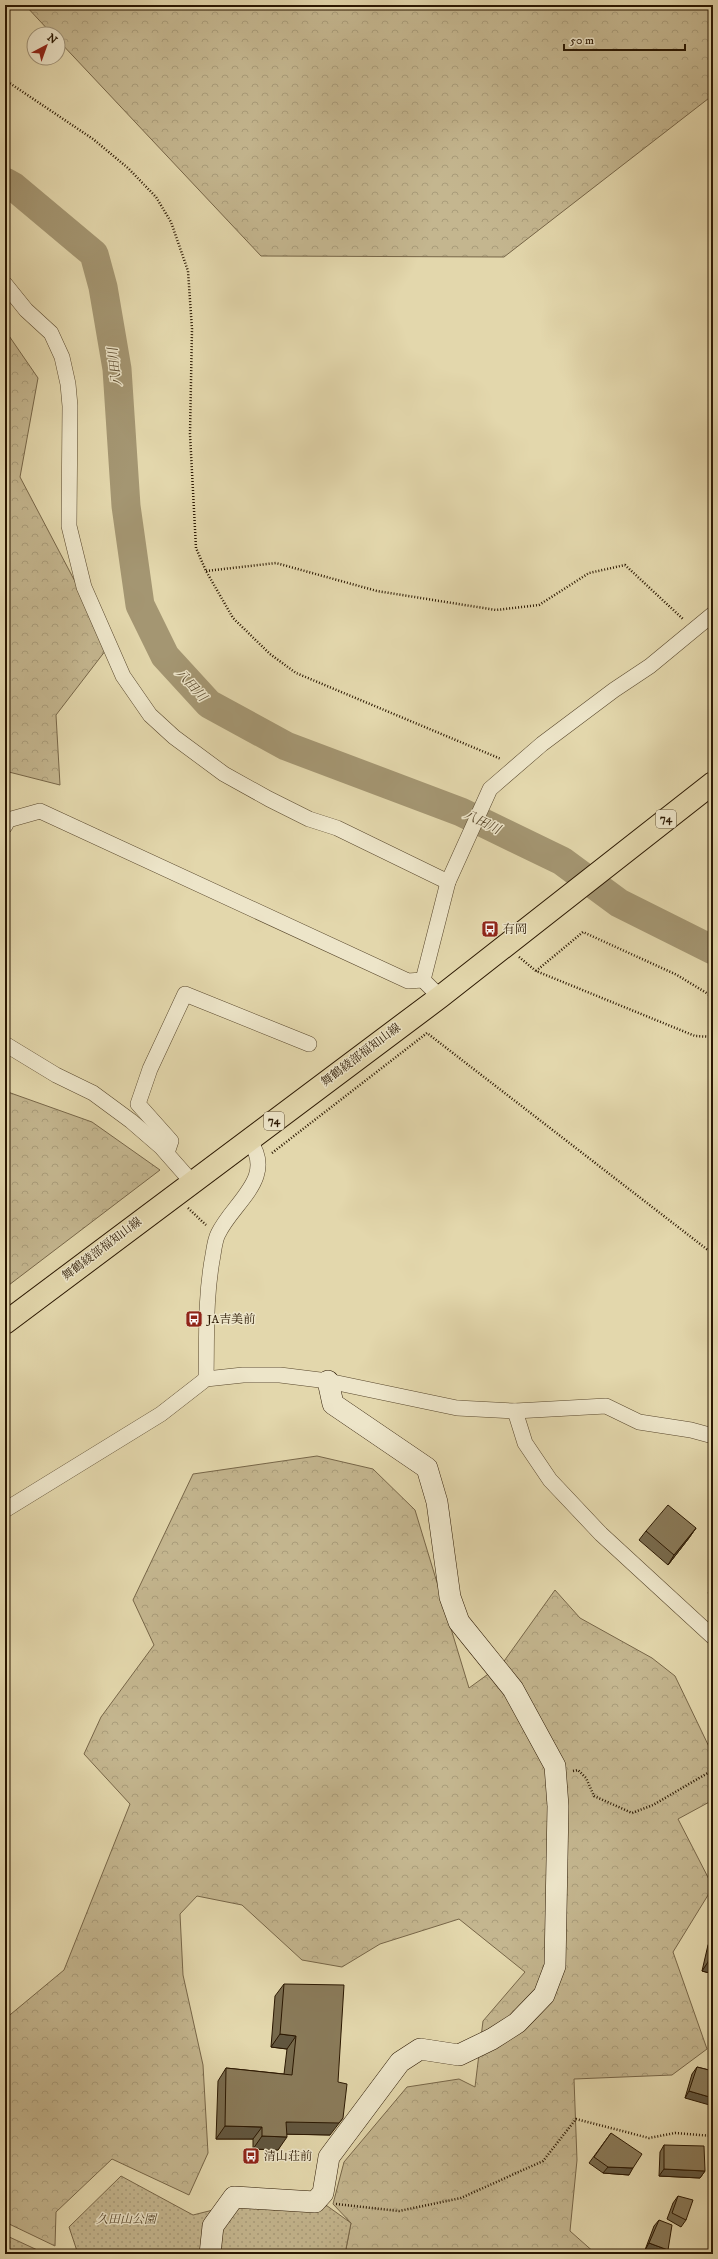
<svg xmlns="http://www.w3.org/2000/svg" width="718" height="2259" viewBox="0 0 718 2259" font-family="'IM FELL DW Pica','Noto Serif JP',serif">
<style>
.forest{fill:url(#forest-crowns);stroke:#776648}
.park{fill:url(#park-dots);stroke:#776648}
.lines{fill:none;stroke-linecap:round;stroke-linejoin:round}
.river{stroke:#a49672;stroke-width:29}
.street-casing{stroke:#58472c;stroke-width:16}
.secondary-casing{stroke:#2a1701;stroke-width:22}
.primary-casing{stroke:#2a1701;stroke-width:24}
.path{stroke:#2a1701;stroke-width:2.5;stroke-dasharray:1 2;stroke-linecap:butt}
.street{stroke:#ede5c9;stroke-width:15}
.secondary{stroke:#ede5c9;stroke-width:21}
.primary{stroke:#e3d7ac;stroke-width:22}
.wall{fill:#776a4d;stroke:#2a1701}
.shaded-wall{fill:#61563f;stroke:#2a1701}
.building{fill:#8a7b5a;stroke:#2a1701}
.labels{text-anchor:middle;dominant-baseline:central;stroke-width:3;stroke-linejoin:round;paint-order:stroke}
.shield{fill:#ede5c9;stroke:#64553d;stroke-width:1}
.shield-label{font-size:11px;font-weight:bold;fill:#2a1701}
.poi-label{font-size:12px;fill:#2a1701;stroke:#ede5c9;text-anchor:start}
.street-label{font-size:12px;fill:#2a1701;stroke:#ede5c9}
.park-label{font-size:12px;font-style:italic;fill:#58472c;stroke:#ede5c9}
.water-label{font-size:13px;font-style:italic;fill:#5b4a2e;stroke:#ede5c9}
</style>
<defs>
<pattern id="forest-crowns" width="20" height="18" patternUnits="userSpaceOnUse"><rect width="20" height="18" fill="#c4b68f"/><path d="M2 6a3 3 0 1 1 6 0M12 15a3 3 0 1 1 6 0" fill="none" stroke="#a99c7a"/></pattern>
<pattern id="park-dots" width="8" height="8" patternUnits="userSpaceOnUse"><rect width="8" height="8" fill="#c4b68f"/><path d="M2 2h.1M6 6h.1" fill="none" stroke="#a99c7a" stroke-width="1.8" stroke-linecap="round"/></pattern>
</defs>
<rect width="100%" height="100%" fill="#e3d7ac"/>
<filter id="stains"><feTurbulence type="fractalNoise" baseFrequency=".005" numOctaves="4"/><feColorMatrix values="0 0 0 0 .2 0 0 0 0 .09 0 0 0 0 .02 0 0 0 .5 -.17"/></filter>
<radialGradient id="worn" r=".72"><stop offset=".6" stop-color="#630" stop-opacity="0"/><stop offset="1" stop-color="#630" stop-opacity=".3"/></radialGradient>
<g class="forest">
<polygon points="25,5 713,5 713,95 504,257 261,256 58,40 58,34 52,34"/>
<polygon points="5,330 38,378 20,477 109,646 56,715 60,785 5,771"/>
<polygon points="5,1091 92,1122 160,1170 5,1288"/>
<polygon points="317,1456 373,1469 415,1510 469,1688 502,1664 555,1590 580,1618 652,1658 675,1676 713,1755 713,1800 678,1819 713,1887 673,1952 707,2049 672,2075 574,2079 577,2160 570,2231 596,2254 345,2254 351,2223 333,2204 344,2162 407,2087 459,2079 475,2087 483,2021 525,1972 459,1919 380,1944 342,1967 302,1960 242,1905 197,1896 180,1914 183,1975 203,2065 208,2153 189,2195 112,2159 56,2212 55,2246 5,2222 5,2019 64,1970 130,1804 84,1754 101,1717 154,1645 133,1600 193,1474"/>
</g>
<g class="park">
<polygon points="121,2176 193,2215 249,2201 323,2203 351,2223 345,2254 78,2254 69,2227"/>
<polygon points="5,2235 46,2254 5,2254"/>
</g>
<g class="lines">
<polyline class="river" points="5,182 14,187 94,254 103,287 117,369 126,506 140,605 165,656 209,704 286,746 461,812 562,861 619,903 713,950"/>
<g class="street-casing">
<g id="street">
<polyline points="5,284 26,310 51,333 62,357 68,384 70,406 69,526 84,587 123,676 150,715 174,737 224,774 269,799 309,819 337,828 448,882"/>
<polyline points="5,826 8,820 40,811 408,981 423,980"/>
<polyline points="440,997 423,980 448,882 490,789 542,744 614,690 650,666 713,614"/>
<polyline points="5,1044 56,1075 93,1093 131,1121 161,1147 191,1181"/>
<polyline points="167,1153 171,1141 138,1104 150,1069 185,994 309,1044"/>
<path d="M206,1379C207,1336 205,1297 213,1255C214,1249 215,1240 218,1234C233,1202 277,1178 249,1140"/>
<polyline points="515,1411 525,1443 550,1480 601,1534 713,1637"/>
<polyline points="5,1510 161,1414 206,1379 243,1375 280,1375 328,1381 457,1408 515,1411 606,1406 639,1422 691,1430 713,1436"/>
</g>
</g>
<g class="secondary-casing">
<polyline id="secondary" points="210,2254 213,2226 234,2197 315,2202 323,2193 329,2157 400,2062 420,2049 459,2055 492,2039 517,2023 544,1995 555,1966 558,1806 555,1766 513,1689 459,1622 450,1597 437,1502 427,1468 333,1404 328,1381"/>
</g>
<g class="primary-casing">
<polyline id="primary" points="5,1323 440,997 713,783"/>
</g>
<g class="path">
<polyline points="5,80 93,139 128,168 156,197 171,222 188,271 192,329 190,434 196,548 206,571 233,618 270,654 296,673 501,759"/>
<polyline points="206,571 276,563 377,591 496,610 539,605 589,573 625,565 683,619"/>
<polyline points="519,957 536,971 695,1036 713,1037"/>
<polyline points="536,971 583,932 677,975 713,997"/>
<polyline points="272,1153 427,1033 713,1254"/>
<polyline points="188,1208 206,1225"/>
<polyline points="573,1771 578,1770 586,1778 594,1796 632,1813 653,1805 713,1770"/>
<polyline points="336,2204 399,2211 461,2198 543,2161 576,2119 649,2138 675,2133 713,2136"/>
</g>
<use href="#street" class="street"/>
<use href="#secondary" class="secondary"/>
<use href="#primary" class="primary"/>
</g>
<g class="wall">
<polygon points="696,1528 689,1538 668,1565 639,1540 646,1531"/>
<polygon points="713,1586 713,1599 708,1593"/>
<polygon points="713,1937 713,1974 702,1971 708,1945"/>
<polygon points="284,1984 330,2135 287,2134 278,2150 253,2149 253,2139 216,2139 218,2081 226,2068 284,2074 287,2049 271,2047 275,1996"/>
<polygon points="697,2067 713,2071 685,2098 692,2074"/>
<polygon points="611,2133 629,2175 603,2173 589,2163"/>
<polygon points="664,2145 705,2171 700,2178 659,2176 660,2152"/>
<polygon points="678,2196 686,2220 681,2227 667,2219 673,2203"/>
<polygon points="659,2220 668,2250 665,2254 656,2254 645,2250 654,2226"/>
</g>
<g class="shaded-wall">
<polygon points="696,1528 689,1538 668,1565 674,1555"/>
<polygon points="708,1962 713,1963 713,1974 702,1971"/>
<polygon points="280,2034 296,2036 287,2049 271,2047"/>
<polygon points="689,2091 713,2098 713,2106 685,2098"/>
<polygon points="343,2118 330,2135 277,2134 286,2122"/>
<polygon points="225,2126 262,2127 253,2139 216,2139"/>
<polygon points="262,2136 287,2137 278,2150 253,2149"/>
<polygon points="608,2167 633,2168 629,2175 603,2173"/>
<polygon points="664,2169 705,2171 700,2178 659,2176"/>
<polygon points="649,2243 668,2250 665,2254 656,2254 645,2250"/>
</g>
<g class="building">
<polygon points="668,1505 696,1528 674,1555 646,1531"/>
<polygon points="713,1941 713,1963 708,1962"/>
<polygon points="284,1984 344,1985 338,2082 347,2084 343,2118 339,2123 286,2122 287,2137 262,2136 262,2127 225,2126 226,2068 292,2075 296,2036 280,2034"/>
<polygon points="697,2067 713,2071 713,2098 689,2091"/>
<polygon points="611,2133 642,2154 633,2168 608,2167 594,2157"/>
<polygon points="664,2145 704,2146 705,2171 664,2169"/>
<polygon points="678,2196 693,2200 686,2220 672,2213"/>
<polygon points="659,2220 672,2225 668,2250 649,2243"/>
</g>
<defs>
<g id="bus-square" transform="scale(0.9)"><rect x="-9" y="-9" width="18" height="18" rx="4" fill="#8f2418" stroke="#ede5c9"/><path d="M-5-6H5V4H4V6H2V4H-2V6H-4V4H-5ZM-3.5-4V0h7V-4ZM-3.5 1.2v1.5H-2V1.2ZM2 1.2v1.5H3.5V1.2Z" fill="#fff"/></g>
</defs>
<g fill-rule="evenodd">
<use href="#bus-square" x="490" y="929"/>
<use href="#bus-square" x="194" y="1319"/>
<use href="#bus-square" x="251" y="2156"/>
</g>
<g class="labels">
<g class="shield">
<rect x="656" y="810" width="20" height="18" rx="3"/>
<rect x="264" y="1112" width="20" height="18" rx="3"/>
</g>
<g class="shield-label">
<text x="666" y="819">74</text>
<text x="274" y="1121">74</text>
</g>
<g class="poi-label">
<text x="503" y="929">有岡</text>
<text x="207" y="1319">JA吉美前</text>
<text x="264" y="2156">清山荘前</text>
</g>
<g class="street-label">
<text transform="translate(361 1055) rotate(-37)">舞鶴綾部福知山線</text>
<text transform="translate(102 1249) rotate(-37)">舞鶴綾部福知山線</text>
</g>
<g class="park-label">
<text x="126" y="2219">久田山公園</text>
</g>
<g class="water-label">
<text transform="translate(115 367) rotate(-97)">八田川</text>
<text transform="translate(191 685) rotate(48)">八田川</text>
<text transform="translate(482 822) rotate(26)">八田川</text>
</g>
</g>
<rect width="718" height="2259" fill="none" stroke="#e3d7ac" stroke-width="20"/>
<rect x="6" y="6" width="706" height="2247" fill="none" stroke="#2a1701" stroke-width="2"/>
<rect x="10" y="10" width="698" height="2239" fill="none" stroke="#2a1701"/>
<g transform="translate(46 46) rotate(41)"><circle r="19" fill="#ede5c9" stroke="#9f9379"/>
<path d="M0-3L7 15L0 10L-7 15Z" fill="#8f2418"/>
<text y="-6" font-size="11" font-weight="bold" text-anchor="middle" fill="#2a1701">N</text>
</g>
<path d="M564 44v6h121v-6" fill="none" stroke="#2a1701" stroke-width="2"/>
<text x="570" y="44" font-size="12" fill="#2a1701" stroke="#ede5c9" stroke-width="3" paint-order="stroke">50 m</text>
<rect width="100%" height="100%" filter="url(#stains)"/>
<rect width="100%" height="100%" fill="url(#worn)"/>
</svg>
